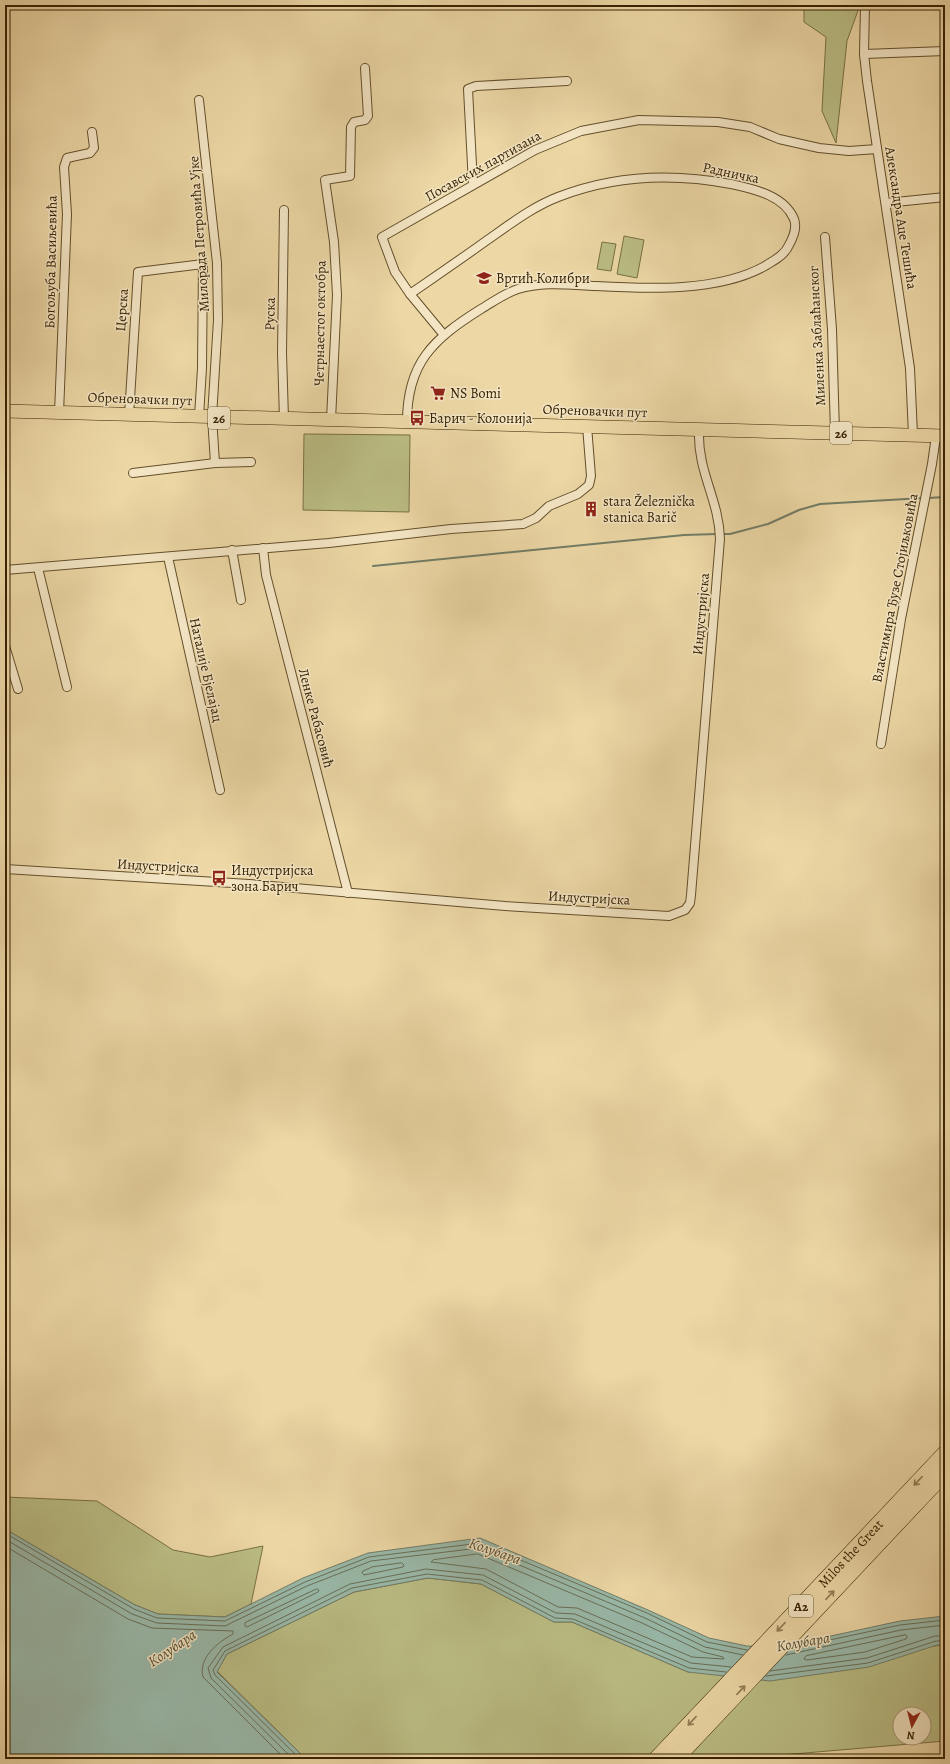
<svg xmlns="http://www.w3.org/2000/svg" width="950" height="1764" viewBox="0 0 950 1764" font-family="Alegreya,serif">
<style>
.green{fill:#babd84;stroke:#787043;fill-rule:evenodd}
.water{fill:#99b9aa;stroke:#727d67}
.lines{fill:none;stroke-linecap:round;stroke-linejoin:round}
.shore{stroke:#686e56;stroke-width:1}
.stream{stroke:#727d67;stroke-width:2}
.street-casing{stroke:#644f2b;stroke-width:10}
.primary-casing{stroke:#372202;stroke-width:14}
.highway-casing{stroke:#372202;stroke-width:16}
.street{stroke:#f3e5c4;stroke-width:8}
.primary{stroke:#ecd7a5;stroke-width:13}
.highway{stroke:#ecd7a5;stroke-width:15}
.oneway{stroke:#927c54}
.labels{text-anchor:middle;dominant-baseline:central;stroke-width:3;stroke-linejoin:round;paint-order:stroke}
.shield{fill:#f3e5c4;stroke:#6f5c3c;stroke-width:1}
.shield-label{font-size:13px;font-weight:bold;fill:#372202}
.street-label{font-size:14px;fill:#372202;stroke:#f3e5c4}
.poi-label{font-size:14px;fill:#372202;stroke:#f3e5c4;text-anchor:start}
.water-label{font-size:15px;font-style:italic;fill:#544f34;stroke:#f3e5c4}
</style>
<rect width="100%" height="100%" fill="#ecd7a5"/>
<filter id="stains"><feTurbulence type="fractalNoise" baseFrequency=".005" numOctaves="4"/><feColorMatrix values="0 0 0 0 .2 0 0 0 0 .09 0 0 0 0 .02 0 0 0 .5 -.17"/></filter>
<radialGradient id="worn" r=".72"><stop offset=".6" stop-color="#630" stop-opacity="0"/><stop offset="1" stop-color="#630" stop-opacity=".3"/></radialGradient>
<g class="green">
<polygon points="804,5 860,5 847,41 836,143 822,111 826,37 804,22"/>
<polygon points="624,236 644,240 637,278 617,274"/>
<polygon points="602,242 616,244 611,271 597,269"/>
<polygon points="304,434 410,435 409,512 303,510"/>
<polygon points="5,1497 97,1501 173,1550 210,1557 263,1546 251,1604 225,1617 158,1614 135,1605 5,1529"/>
<path d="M428,1578L481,1584L554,1622H572L688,1672L945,1645V1741L770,1756L762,1759H306L217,1671L227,1654L354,1592ZM900,1714H924V1738H900Z"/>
</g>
<polygon class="water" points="5,1529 135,1605 158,1614 225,1617 303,1578 368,1553 480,1538 648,1610 709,1638 747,1646 780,1647 900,1621 945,1616 945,1645 937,1645 869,1667 770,1681 688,1672 572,1622 554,1622 481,1584 428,1578 354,1592 227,1654 217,1672 306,1759 5,1759"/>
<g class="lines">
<g class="shore">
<polyline points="5,1533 134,1609 157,1618 225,1621 305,1582 369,1557 480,1543 647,1613 707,1642 747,1650"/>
<polyline points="5,1539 132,1614 157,1623 225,1626 307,1586 371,1561 479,1548 645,1618 705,1647 743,1655"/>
<path d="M5,1546L128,1619L152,1628L233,1631V1634C218,1642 198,1658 203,1677L285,1759"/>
<polygon points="478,1554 642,1623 703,1652 723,1657 724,1659 692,1657 577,1608 558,1607 486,1569 431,1562 433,1560"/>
<polygon points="402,1563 404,1565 403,1567 364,1575 362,1573 363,1571 372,1567"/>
<polygon points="317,1589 319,1590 318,1592 247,1627 245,1626 245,1623"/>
<polygon points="906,1635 907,1637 906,1639 865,1652 807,1660 804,1659 806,1656"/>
<polyline points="792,1648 900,1625 945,1620"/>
<polyline points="786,1655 901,1630 945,1625"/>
<polyline points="770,1671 867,1658 935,1636 945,1636"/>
<polyline points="766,1676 868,1663 936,1641 945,1641"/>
<polyline points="293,1759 211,1678 208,1668 223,1647 350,1584 426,1569 483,1575 556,1613 575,1614 691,1663 731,1667"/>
<polyline points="300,1759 215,1675 213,1670 225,1651 352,1588 427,1574 482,1580 555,1618 573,1619 689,1668 726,1672"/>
</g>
<g class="stream">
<polyline points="928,498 945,497"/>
<polyline points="721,534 730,534 768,524 799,510 820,504 923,498"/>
<polyline points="373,566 684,535 717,534"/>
</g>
<g class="street-casing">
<g id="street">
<polyline points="865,5 864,54 867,81 910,368 913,435"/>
<polyline points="864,54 945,51"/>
<polyline points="199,100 217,263 218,320 212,417 215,463"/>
<polyline points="473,184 468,89 476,86 567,81"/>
<polyline points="886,203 945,197"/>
<polyline points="825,237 832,329 835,433"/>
<polyline points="410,294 395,272 382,237 535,150 581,131 639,120 718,122 750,127 779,139 819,148 849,151 877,149"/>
<polyline points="59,413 67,214 64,167 67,158 90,153 94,148 92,132"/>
<polyline points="129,415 138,272 203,264 202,368 199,417"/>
<polyline points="284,419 282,353 284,210"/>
<polyline points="331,420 337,295 334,242 325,180 350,176 351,127 354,122 365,120 368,116 365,68"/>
<path d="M407,422C407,363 433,339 481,309C493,302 505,293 518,289C543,281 570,285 596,286C648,289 719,292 765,266C774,260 784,256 789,245C793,238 797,227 794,219C784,195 753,189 731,184C673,173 614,175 558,197C532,207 509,225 486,241C461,259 436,276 410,294L444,335"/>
<polyline points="133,473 215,463 251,462"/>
<polyline points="263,548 266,575 348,893"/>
<polyline points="232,550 241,600"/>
<polyline points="168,557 220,790"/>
<polyline points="38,568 67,687"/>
<polyline points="5,570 329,543 451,529 523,524 536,518 549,506 578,494 589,485 591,476 587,426"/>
<polyline points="5,646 18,689"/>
<polyline points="881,744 901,619 932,464 936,436"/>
<path d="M5,869L249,884L505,906L669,916L685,910L690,903L691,895L720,539C719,499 697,472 699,429"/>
</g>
</g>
<g class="primary-casing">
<polyline id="primary" points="5,411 945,436"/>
</g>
<g class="highway-casing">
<g id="highway">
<path id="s1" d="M656,1759L945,1453"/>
<polyline points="676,1759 945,1473"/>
</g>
</g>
<use href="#street" class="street"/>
<use href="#primary" class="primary"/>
<use href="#highway" class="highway"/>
</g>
<defs><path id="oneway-shaft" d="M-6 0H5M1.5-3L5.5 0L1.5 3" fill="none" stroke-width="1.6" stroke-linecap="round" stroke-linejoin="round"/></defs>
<g class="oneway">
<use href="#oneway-shaft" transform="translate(918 1481) rotate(133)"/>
<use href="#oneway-shaft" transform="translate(830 1595) rotate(-47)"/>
<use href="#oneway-shaft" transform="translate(781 1627) rotate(133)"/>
<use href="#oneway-shaft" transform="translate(741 1690) rotate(-47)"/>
<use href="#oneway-shaft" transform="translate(692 1721) rotate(133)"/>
</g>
<defs>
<g id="school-bare" transform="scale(1.2)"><path d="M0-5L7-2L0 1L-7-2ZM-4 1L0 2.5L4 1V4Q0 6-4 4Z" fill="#8f2418" stroke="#f3e5c4" stroke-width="2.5" paint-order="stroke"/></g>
<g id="supermarket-bare" transform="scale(1.2)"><path d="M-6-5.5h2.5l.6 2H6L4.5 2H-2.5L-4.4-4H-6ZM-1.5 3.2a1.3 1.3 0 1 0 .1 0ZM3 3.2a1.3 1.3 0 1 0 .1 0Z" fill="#8f2418" stroke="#f3e5c4" stroke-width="2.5" paint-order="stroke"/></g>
<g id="bus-bare" transform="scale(1.2)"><path d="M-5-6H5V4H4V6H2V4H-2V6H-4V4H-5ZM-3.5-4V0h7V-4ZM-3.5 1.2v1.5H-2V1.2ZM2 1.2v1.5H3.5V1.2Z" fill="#8f2418" stroke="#f3e5c4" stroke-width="2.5" paint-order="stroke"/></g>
<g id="building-bare" transform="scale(1.2)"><path d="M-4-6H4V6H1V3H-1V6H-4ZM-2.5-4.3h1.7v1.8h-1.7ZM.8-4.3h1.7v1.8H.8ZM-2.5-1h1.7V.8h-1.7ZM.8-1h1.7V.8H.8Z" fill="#8f2418" stroke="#f3e5c4" stroke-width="2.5" paint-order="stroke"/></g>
</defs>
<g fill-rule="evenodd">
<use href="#school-bare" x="484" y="278"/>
<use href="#supermarket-bare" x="438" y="393"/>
<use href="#bus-bare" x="417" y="418"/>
<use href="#building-bare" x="591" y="509"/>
<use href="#bus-bare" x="219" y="878"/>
</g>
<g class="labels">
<g class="shield">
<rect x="208" y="407" width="22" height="22" rx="3"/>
<rect x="830" y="422" width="22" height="22" rx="3"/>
<rect x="789" y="1595" width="24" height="22" rx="3"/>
</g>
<g class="shield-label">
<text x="219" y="418">26</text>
<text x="841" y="433">26</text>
<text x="801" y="1606">A2</text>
</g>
<g class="street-label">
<text transform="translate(483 166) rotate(-29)">Посавских партизана</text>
<text transform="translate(731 173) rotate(12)">Радничка</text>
<text transform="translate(901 218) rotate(81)">Александра Аце Тешића</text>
<text transform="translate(199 234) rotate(-94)">Милорада Петровића Ујке</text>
<text transform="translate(51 262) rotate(-89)">Богољуба Васиљевића</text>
<text transform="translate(122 310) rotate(-86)">Церска</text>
<text transform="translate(270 314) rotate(-89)">Руска</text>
<text transform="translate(320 323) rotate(-89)">Четрнаестог октобра</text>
<text transform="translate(817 336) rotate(-93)">Миленка Заблаћанског</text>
<text transform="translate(140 399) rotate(2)">Обреновачки пут</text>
<text transform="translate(595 411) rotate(2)">Обреновачки пут</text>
<text transform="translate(895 588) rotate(-79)">Властимира Ђузе Стојиљковића</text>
<text transform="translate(701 614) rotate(-85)">Индустријска</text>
<text transform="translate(206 670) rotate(77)">Наталије Бјелајац</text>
<text transform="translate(316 718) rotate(75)">Ленке Рабасовић</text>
<text transform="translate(158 866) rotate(3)">Индустријска</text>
<text transform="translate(589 898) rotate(3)">Индустријска</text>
<text stroke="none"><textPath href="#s1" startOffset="283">Milos the Great</textPath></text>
</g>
<g class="poi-label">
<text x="496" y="278">Вртић Колибри</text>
<text x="450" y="393">NS Bomi</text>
<text x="429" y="418">Барич - Колонија</text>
<text x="603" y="501">stara Železnička<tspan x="603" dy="16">stanica Barič</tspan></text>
<text x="231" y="870">Индустријска<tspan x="231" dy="16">зона Барич</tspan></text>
</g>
<g class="water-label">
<text transform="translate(495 1551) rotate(19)">Колубара</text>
<text transform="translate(803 1642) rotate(-10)">Колубара</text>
<text transform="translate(172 1648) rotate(-34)">Колубара</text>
</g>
</g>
<rect width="950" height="1764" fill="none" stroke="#ecd7a5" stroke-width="20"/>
<rect x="6" y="6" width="938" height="1752" fill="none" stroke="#372202" stroke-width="2"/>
<rect x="10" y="10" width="930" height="1744" fill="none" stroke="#372202"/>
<g transform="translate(912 1726) rotate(187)"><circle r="19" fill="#f3e5c4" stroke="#a89776"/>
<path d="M0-3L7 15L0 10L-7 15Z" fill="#8f2418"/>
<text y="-6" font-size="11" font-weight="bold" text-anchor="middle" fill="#372202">N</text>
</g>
<rect width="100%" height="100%" filter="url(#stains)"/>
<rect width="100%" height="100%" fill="url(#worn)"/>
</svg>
